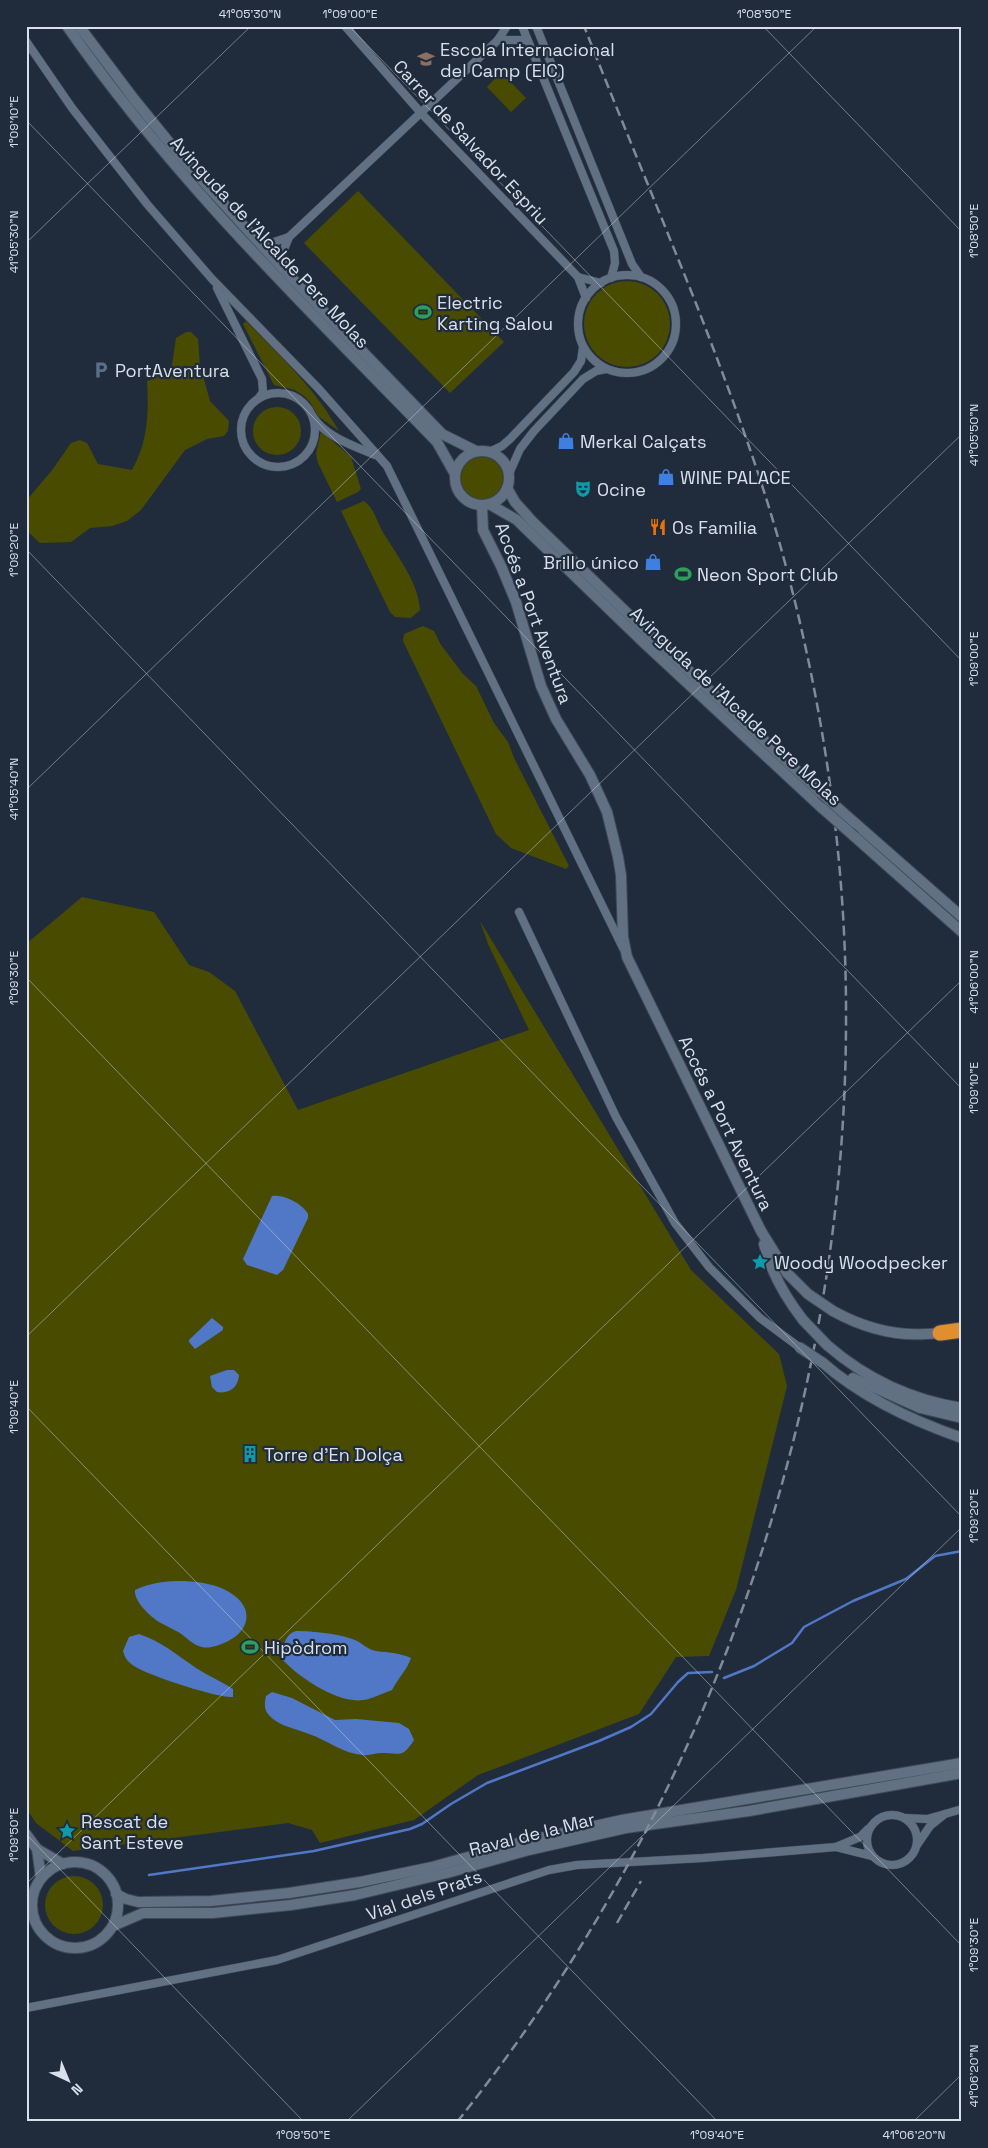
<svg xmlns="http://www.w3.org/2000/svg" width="988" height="2148" viewBox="0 0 988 2148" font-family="'Space Grotesk',sans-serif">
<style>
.green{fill:#494c00}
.water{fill:#5178c6}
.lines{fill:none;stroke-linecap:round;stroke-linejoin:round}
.stream{stroke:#5178c6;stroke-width:2.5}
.minor-casing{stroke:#3f4956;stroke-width:9}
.tertiary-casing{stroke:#3f4956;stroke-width:12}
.motorway-casing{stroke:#3f4956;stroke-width:17}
.minor{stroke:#627083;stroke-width:8}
.tertiary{stroke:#627083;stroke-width:10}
.motorway{stroke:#e08e2e;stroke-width:15}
.rail{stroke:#818a98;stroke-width:2.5;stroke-dasharray:10 5;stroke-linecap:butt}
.tertiary-bridge-casing{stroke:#3f4956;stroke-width:12;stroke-linecap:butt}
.tertiary-bridge{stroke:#627083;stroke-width:10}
.ticks{fill:none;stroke:#d8e0eb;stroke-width:1;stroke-opacity:0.45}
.labels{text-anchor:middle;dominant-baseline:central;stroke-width:4.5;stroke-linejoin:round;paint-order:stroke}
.poi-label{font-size:18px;fill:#d8e0eb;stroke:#202c3c;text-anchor:start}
.street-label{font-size:18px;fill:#d8e0eb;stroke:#202c3c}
.neatline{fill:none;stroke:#d8e0eb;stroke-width:2}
.ticks-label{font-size:12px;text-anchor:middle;fill:#d8e0eb}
</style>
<rect width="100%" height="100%" fill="#202c3c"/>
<g class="green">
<polygon points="501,72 526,98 511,112 487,87"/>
<polygon points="358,191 504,342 450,393 304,243"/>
<circle cx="627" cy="324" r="43"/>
<path d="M246,321C280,356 315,388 339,431L318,416L310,402L304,396L295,390L274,385L243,324Z"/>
<path d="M186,332H191L198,339L200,365L210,401L229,421L228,431L224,436L207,439L185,450L141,510L127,521L112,526L90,528L71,542L40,543L26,530V501L53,469L71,443L80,440L87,443L98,464L132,470C148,442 149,412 147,381L156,378L172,365L176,338Z"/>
<circle cx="277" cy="431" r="24"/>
<polygon points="321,431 351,457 361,489 358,492 337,502 318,463 316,454"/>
<circle cx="482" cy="478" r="21"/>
<path d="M364,501C375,509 377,523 384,534C397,555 419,584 420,610L411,618L395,617L390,612L341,511Z"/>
<polygon points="423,626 434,631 441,645 463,674 476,686 494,723 508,742 514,758 569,866 566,869 511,848 496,834 403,641 404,634"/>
<polygon points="82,897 154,912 189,965 209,972 235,991 298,1110 529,1030 488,944 480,921 691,1270 779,1354 787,1386 736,1590 709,1656 676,1657 639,1714 478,1775 414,1820 320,1843 312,1830 288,1823 73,1851 36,1823 26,1808 26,944"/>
<circle cx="74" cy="1905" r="29"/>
</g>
<g class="water">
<path d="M272,1196C283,1194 302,1203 308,1214V1218L283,1270L277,1275L247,1265L243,1259Z"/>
<polygon points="212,1318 223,1327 223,1330 195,1349 189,1342 189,1340"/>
<path d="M227,1370H234L239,1375C238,1388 229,1394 217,1392L212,1387L210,1376Z"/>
<path d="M185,1581C200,1582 216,1584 229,1592C255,1607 251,1632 224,1643C218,1645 210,1649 202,1647C193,1645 187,1638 180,1633C173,1629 166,1626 159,1622C150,1616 134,1602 135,1590C152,1582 167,1581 185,1581Z"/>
<path d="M296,1631C312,1631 341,1634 355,1640C362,1643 368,1650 376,1651C390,1653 397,1652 411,1658C407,1670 398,1678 392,1690C383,1693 372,1699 363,1700C338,1704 297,1676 282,1659C282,1648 285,1634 296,1631Z"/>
<path d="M139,1634C161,1641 177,1655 196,1668C208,1676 221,1681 233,1689V1697C217,1698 147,1675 134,1666C127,1661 125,1658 123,1651L129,1637Z"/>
<path d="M272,1692L292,1698L335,1720L356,1719L399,1723L409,1729L414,1740C401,1760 400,1752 382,1753C375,1753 369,1756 363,1755C344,1754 327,1740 309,1734C295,1728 275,1726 266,1711C264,1706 265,1701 266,1696Z"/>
</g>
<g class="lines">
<g class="stream">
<polyline points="724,1678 754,1666 792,1643 804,1627 853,1601 906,1579 935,1556 962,1551"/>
<polyline points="149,1875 314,1851 410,1829 422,1824 451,1804 487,1783 599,1741 631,1727 651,1714 678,1682 688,1673 712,1672"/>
</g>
<g class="minor-casing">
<g id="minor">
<polyline points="345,26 421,113 578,277 586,298"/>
<polyline points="507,26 498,40 527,40"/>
<polyline points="522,26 614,251 615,263 611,278"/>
<polyline points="536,26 632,264 641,277"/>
<polyline points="26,41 72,108 147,204 212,279 318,388 387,466 623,948"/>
<polyline points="289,237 498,40"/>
<polyline points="259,243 274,242 289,237 283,252 283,269"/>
<circle cx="627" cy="324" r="49"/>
<polyline points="578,277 601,283"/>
<polyline points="217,288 262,379 263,392 258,399"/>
<circle cx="278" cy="430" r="37"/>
<path d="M313,417C326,437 354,446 375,455"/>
<polyline points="489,452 502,446 510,439 574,372 581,361 583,347"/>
<polyline points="509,474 520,449 534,431 583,379 596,371 606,369"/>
<polyline points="519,912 616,1117 675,1223 709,1267 760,1318 799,1347"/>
<polyline points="945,1814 962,1809"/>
<circle cx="892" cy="1840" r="25"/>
<polyline points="905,1818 927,1819 945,1814 930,1826 917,1845"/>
<polyline points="868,1829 860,1837 836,1847 872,1856"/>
<polyline points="26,2008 277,1960 549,1870 577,1865 703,1858 836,1847"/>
</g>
</g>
<g class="tertiary-casing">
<g id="tertiary">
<path d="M67,26C173,179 308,309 437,442L455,474"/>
<polyline points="79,26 134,99 181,157 283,269 442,434 476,451"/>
<circle cx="482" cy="478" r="27"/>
<polyline points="507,488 515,502 532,521 650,635 821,793"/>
<polyline points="489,504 517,520 526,529 643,642 822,808"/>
<polyline points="482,505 483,530 501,566 516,602 541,686 556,719 590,775 607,812 618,857 621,875 623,937 627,957 761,1231 787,1273 808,1294"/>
<polyline points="855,823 962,917"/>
<polyline points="855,837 962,932"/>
<path d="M764,1244C771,1273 786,1298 803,1320"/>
<path d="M833,1311C862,1327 892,1336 925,1334C932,1334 938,1334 944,1331"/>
<path d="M827,1345C865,1378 912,1400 962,1408"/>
<path d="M823,1363C862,1397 913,1421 962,1438"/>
<polyline points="853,1378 920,1408 962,1418"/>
<polyline points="26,1834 37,1849 41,1878"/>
<polyline points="37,1849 63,1864"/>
<circle cx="75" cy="1905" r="43"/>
<polyline points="116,1894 126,1899 138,1902 211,1901 289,1893 360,1882 432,1867 522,1842 622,1820 962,1763"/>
<polyline points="113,1926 143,1913 213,1913 291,1905 355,1895 447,1873 529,1850 626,1828 749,1811 962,1773"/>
</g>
</g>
<g class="motorway-casing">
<polyline id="motorway" points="940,1333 962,1330"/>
</g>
<use href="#minor" class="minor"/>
<use href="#tertiary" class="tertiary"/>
<use href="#motorway" class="motorway"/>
<g class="rail">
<polyline points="617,1923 641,1881"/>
<path d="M457,2122C703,1815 845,1419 846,1024C847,875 827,726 790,582C766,487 732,397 697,306C660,213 621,120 584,26"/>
</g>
<g class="tertiary-bridge-casing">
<g id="tertiary-bridge">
<polyline points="821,793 855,823"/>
<polyline points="822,808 855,837"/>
<polyline points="808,1294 833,1311"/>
<polyline points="803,1320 827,1345"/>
<polyline points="799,1347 823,1363"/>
</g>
</g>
<use href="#tertiary-bridge" class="tertiary-bridge"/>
</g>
<path class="ticks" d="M349,26L962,661M763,26L962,232M26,120L962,1089M26,243L251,26M26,549L962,1517M26,790L817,26M26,977L962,1946M26,1337L962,434M26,1406L718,2122M26,1834L304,2122M26,1884L962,980M346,2122L962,1527M913,2122L962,2074"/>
<defs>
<g id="school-bare" transform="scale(1.35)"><path d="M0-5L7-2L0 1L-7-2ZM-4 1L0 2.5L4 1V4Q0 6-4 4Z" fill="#8d6e63" stroke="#202c3c" stroke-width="2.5" paint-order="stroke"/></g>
<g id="stadium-bare" transform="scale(1.35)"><path d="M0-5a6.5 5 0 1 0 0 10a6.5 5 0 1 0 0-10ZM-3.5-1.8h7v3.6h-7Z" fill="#2e9e5b" stroke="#202c3c" stroke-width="2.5" paint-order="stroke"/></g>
<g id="parking-bare" transform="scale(1.35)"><path d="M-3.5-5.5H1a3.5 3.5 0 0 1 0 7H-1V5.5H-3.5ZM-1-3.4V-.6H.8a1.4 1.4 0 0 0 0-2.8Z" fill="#5c6f8a" stroke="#202c3c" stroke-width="2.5" paint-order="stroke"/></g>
<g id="shop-bare" transform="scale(1.35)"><path d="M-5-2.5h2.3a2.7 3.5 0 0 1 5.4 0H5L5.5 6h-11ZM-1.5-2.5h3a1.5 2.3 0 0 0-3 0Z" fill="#3f7fe0" stroke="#202c3c" stroke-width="2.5" paint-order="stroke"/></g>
<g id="theatre-bare" transform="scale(1.35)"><path d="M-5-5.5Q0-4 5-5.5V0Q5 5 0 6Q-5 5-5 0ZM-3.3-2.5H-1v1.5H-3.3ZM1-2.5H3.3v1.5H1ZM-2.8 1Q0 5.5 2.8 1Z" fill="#0f9aa8" stroke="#202c3c" stroke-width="2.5" paint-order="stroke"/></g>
<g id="restaurant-bare" transform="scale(1.35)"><path d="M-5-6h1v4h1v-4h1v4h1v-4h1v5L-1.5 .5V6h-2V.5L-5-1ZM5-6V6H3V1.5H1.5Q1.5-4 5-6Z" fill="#e8710a" stroke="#202c3c" stroke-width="2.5" paint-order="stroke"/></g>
<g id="sight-bare" transform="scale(1.35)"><path d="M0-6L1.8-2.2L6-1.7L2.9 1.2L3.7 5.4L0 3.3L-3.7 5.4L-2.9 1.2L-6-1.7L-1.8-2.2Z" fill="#0f9aa8" stroke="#202c3c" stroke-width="2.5" paint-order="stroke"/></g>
<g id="building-bare" transform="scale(1.35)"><path d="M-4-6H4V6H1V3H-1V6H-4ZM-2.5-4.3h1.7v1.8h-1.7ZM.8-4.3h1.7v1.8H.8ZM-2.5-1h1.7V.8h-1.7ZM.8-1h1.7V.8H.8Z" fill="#0f9aa8" stroke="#202c3c" stroke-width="2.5" paint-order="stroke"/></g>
</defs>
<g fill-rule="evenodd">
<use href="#school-bare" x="426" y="59"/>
<use href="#stadium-bare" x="423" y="312"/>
<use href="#parking-bare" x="101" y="370"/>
<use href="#shop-bare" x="566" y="441"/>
<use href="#shop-bare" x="666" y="477"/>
<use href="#theatre-bare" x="583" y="489"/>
<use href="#restaurant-bare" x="658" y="527"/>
<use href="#shop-bare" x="653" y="562"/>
<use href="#stadium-bare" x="683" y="574"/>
<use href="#sight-bare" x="760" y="1262"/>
<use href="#building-bare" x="250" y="1454"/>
<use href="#stadium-bare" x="250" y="1647"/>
<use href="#sight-bare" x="67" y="1831"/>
</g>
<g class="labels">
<g class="poi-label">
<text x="440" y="49">Escola Internacional<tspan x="440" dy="21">del Camp (EIC)</tspan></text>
<text x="437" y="302">Electric<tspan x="437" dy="21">Karting Salou</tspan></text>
<text x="115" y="370">PortAventura</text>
<text x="580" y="441">Merkal Calçats</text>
<text x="680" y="477">WINE PALACE</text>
<text x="597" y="489">Ocine</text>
<text x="672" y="527">Os Familia</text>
<text x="639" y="562" text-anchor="end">Brillo único</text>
<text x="697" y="574">Neon Sport Club</text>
<text x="774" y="1262">Woody Woodpecker</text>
<text x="264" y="1454">Torre d'En Dolça</text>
<text x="264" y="1647">Hipòdrom</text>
<text x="81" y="1821">Rescat de<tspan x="81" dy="21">Sant Esteve</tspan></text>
</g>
<g class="street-label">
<text transform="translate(471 142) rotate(47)">Carrer de Salvador Espriu</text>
<text transform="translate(270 242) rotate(47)">Avinguda de l'Alcalde Pere Molas</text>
<text transform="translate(534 613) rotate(70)">Accés a Port Aventura</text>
<text transform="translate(736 706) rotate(43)">Avinguda de l'Alcalde Pere Molas</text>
<text transform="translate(726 1123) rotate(64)">Accés a Port Aventura</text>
<text transform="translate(532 1834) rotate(-14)">Raval de la Mar</text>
<text transform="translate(424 1895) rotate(-19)">Vial dels Prats</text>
</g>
</g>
<rect width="988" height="2148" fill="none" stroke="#202c3c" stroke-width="55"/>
<g transform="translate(68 2080) rotate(136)" stroke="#202c3c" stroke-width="4" paint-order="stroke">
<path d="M0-4L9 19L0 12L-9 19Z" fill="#d8e0eb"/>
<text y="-8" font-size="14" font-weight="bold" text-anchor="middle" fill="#d8e0eb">N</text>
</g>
<rect x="28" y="28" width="932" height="2092" class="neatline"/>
<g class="ticks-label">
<text x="250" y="18">41°05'30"N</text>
<text x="350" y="18">1°09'00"E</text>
<text x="764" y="18">1°08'50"E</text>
<text transform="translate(14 122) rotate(-90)" y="4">1°09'10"E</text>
<text transform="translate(974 231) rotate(-90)" y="4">1°08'50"E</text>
<text transform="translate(14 242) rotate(-90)" y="4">41°05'30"N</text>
<text transform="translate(974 435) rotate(-90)" y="4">41°05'50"N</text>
<text transform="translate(14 550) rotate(-90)" y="4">1°09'20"E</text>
<text transform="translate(974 659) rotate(-90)" y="4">1°09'00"E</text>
<text transform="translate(14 789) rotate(-90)" y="4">41°05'40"N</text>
<text transform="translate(14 978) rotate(-90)" y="4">1°09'30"E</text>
<text transform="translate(974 982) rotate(-90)" y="4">41°06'00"N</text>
<text transform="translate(974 1088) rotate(-90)" y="4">1°09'10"E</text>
<text transform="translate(14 1407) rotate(-90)" y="4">1°09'40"E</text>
<text transform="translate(974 1516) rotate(-90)" y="4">1°09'20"E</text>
<text transform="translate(14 1835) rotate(-90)" y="4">1°09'50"E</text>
<text transform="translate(974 1945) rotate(-90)" y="4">1°09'30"E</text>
<text transform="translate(974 2076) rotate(-90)" y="4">41°06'20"N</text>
<text x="303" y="2139">1°09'50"E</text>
<text x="717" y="2139">1°09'40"E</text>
<text x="914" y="2139">41°06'20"N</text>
</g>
</svg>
